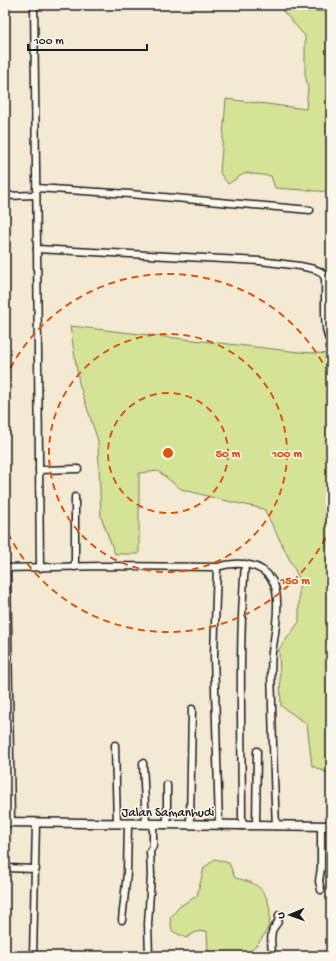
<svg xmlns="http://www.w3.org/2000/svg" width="336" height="961" viewBox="0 0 336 961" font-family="'Gochi Hand',sans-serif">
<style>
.green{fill:#d4e396;stroke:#788059}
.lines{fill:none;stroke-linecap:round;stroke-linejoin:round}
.minor-casing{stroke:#1c1c1c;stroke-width:9}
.tertiary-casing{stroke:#1c1c1c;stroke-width:11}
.minor{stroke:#fbf7ec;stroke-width:6}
.tertiary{stroke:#fbf7ec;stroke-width:8}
.ring{fill:none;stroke:#de560d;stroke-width:2;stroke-dasharray:7 5}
.labels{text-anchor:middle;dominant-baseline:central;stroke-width:3;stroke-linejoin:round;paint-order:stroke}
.street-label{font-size:13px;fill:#1c1c1c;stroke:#fbf7ec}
.centre{fill:#de560d;stroke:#fbf7ec;stroke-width:2}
.ring-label{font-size:12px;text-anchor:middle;font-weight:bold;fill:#de560d;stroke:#fbf7ec;stroke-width:3;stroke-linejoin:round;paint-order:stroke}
</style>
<rect width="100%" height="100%" fill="#f4e9d2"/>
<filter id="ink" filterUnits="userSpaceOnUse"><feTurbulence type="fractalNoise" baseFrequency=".025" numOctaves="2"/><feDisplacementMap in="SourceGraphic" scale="8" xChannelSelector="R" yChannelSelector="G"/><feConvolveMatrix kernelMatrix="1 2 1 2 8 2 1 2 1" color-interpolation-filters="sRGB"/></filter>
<g filter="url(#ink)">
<g class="green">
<polygon points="282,10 331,12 331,192 275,188 271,176 245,173 228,184 220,173 226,99 306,109 308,88 305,74 305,36"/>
<polygon points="70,326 299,352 331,354 330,774 312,766 307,724 281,706 279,649 299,622 299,578 264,509 218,499 181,489 158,471 139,473 139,554 115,554 101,517 98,441 79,383"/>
<path d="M215,859L229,863L235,878C253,882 264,886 269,905C274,929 261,941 245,956H211L208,952L207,931L196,932L186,938L172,931L170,918L180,906L197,896L204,868Z"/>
</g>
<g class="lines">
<g class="minor-casing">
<g id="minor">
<path d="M34,5L37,249L260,261L300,266L314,269L321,272L325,278C326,292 322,334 331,342"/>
<polyline points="36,188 130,194 310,210"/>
<polyline points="5,196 36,195"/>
<polyline points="37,249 40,568"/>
<polyline points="39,470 78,469"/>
<polyline points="75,567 75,497"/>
<polyline points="217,567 214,655 219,825"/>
<path d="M5,568L102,566L217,567C235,561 261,562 272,580C282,595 275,635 272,652C270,670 272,689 272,707C273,747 274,786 276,826"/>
<polyline points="7,568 11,822"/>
<polyline points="115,745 117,824"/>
<polyline points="143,763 146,824"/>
<polyline points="167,785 167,825"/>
<polyline points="190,825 192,709"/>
<polyline points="256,825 257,751"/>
<path d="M242,826C242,738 238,651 245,564"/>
<polyline points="5,868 36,869"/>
<polyline points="321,890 319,881 321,868 321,826"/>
<polyline points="122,920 127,873 128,824"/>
<polyline points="33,956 36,823"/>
<polyline points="149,956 148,924 151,875 150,851 153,846 153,824"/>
<path d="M272,956C272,948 270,940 272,932C273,925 280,925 279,915"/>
</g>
</g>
<g class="tertiary-casing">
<polyline id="tertiary" points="5,822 331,826"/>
</g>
<use href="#minor" class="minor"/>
<use href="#tertiary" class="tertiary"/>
</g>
</g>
<g class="ring">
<circle cx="168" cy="453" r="60"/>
<circle cx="168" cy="453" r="119"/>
<path d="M331 527A179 179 0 0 1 5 527M5 379A179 179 0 0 1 331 379"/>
</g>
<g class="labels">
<g class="street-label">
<text x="168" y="813">Jalan Samanhudi</text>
</g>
</g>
<circle cx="168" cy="453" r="6" class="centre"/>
<g class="ring-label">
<text x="228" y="457">50 m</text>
<text x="287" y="457">100 m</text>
<text x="295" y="584">150 m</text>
</g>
<rect width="336" height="961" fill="none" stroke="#fbf7ec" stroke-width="20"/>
<rect x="10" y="10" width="316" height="941" fill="none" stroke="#1c1c1c" stroke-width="1.5" filter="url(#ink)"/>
<g transform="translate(290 915) rotate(268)" stroke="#fbf7ec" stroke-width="3" paint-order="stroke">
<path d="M0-3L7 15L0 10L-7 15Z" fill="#1c1c1c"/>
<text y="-6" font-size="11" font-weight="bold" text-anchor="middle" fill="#1c1c1c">U</text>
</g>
<path d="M28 44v6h119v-6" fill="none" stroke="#1c1c1c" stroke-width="2"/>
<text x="34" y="44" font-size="12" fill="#1c1c1c" stroke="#fbf7ec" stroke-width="3" paint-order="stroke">100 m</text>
</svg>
